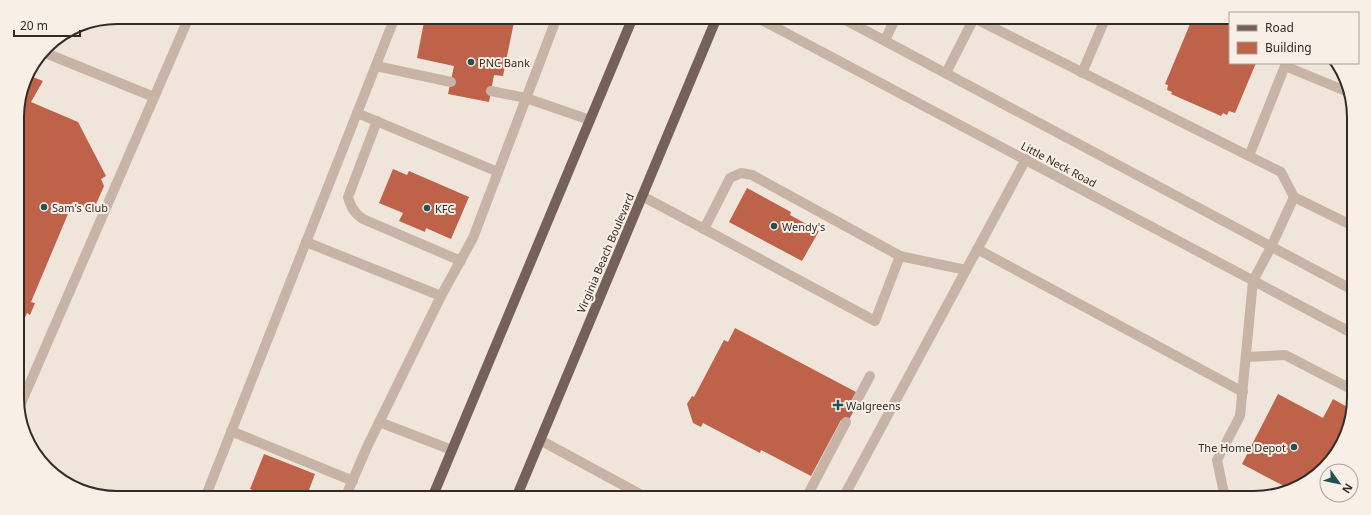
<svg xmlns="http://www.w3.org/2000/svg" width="1371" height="515" viewBox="0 0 1371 515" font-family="'Noto Sans',sans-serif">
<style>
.building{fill:#be624a}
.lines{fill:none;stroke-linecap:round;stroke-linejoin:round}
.service{stroke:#c7b4a7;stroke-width:10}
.tertiary{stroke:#c7b4a7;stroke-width:10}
.primary{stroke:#756159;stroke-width:10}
.poi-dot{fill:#205153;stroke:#f8efe7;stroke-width:1.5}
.labels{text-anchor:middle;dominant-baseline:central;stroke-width:4;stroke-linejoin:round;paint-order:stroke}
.poi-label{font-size:11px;fill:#342b27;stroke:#f8efe7;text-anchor:start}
.street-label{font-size:11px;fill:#342b27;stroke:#f8efe7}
.rim{fill:none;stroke:#342b27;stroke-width:2}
</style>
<rect width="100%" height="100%" fill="#f0e5db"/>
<g class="building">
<polygon points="425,17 515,17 503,76 494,75 489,102 448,94 454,66 417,58"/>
<polygon points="1193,17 1230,17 1230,63 1256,63 1235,113 1229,111 1227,115 1223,113 1221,116 1171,94 1172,92 1167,90 1168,85 1165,84"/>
<polygon points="30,76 43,81 31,102 78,122 106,176 101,179 104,186 93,211 73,202 31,302 35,303 30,315 27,313 18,333 17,111 26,77 29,79"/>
<polygon points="393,169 407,175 409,171 469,197 451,239 426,228 425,232 399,221 403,213 379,203"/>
<polygon points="747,188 791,212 790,215 819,231 802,261 729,222"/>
<polygon points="735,328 856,392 851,401 857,405 847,423 841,420 811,476 761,450 760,453 703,423 701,427 693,423 687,404 692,396 694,397 724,340 728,342"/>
<polygon points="1278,394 1323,418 1333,399 1349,408 1349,430 1315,477 1285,488 1286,487 1242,464"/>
<polygon points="264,454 315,474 306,498 280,498 271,495 270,498 250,489"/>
</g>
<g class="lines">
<g class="service">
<polyline points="885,40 896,17"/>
<polyline points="43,52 154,97"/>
<polyline points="376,66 451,82"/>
<polyline points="946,73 974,18 1281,172 1294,197"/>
<polyline points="1082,73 1106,17"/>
<polyline points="491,91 526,98 590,120"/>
<polyline points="357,113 498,172"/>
<path d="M377,121L348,197C351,207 354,213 363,219L461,261"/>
<polyline points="1249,156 1285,66 1348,92"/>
<polyline points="642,196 704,229"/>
<polyline points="306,242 441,296 473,238 557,17"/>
<polyline points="977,249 1243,392"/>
<polyline points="900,256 875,321 704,229 730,178 741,173 752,175 900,256 966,270"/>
<polyline points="1246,357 1285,355 1349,388"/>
<polyline points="855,404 870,376"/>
<polyline points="19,408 189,17"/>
<polyline points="379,422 452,450"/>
<polyline points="231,431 353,481"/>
<polyline points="540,440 647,498"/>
<polyline points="205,498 395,17"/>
<polyline points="345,498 367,447 441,296"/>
<polyline points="806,498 846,422"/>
<polyline points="843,498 1026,159"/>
<polyline points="1225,498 1217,460 1240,416 1253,281 1271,247 1294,197 1351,225"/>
</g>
<g class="tertiary">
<polyline points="756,17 1350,332"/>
<polyline points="840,17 1351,289"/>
</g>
<g class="primary">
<polyline points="432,498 633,17"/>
<polyline points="516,498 717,17"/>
</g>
</g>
<g class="poi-dot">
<circle cx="471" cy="62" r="4"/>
<circle cx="44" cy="207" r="4"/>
<circle cx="427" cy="208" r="4"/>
<circle cx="774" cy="226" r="4"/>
<path d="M836 399h4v4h4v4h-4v4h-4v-4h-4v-4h4z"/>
<circle cx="1294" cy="447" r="4"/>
</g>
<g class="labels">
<g class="poi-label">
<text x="479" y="62">PNC Bank</text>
<text x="52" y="207">Sam's Club</text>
<text x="435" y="208">KFC</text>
<text x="782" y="226">Wendy's</text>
<text x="846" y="405">Walgreens</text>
<text x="1286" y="447" text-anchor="end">The Home Depot</text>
</g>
<g class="street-label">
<text transform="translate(1059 164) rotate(28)">Little Neck Road</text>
<text transform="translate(605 253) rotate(-67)">Virginia Beach Boulevard</text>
</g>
</g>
<path d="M0 0H1371V515H0ZM117 24H1254A93 93 0 0 1 1347 117V398A93 93 0 0 1 1254 491H117A93 93 0 0 1 24 398V117A93 93 0 0 1 117 24Z" fill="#f8efe7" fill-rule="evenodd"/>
<path class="rim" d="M117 24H1254A93 93 0 0 1 1347 117V398A93 93 0 0 1 1254 491H117A93 93 0 0 1 24 398V117A93 93 0 0 1 117 24Z"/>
<rect x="1229" y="12" width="130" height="52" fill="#f8efe7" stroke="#aaa19a"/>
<rect x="1237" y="25" width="20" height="6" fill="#756159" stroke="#aaa19a"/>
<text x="1265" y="32" font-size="12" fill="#342b27">Road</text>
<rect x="1237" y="42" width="20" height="12" fill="#be624a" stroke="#aaa19a"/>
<text x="1265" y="52" font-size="12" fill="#342b27">Building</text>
<g transform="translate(1339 483) rotate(123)"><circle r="19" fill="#f8efe7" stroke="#aaa19a"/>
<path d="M0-3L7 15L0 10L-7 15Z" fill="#205153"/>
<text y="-6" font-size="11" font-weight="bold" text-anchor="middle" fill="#342b27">N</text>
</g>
<path d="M14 30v6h66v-6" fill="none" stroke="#342b27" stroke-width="2"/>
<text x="20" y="30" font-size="12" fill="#342b27" stroke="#f8efe7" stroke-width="3" paint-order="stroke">20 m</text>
</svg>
